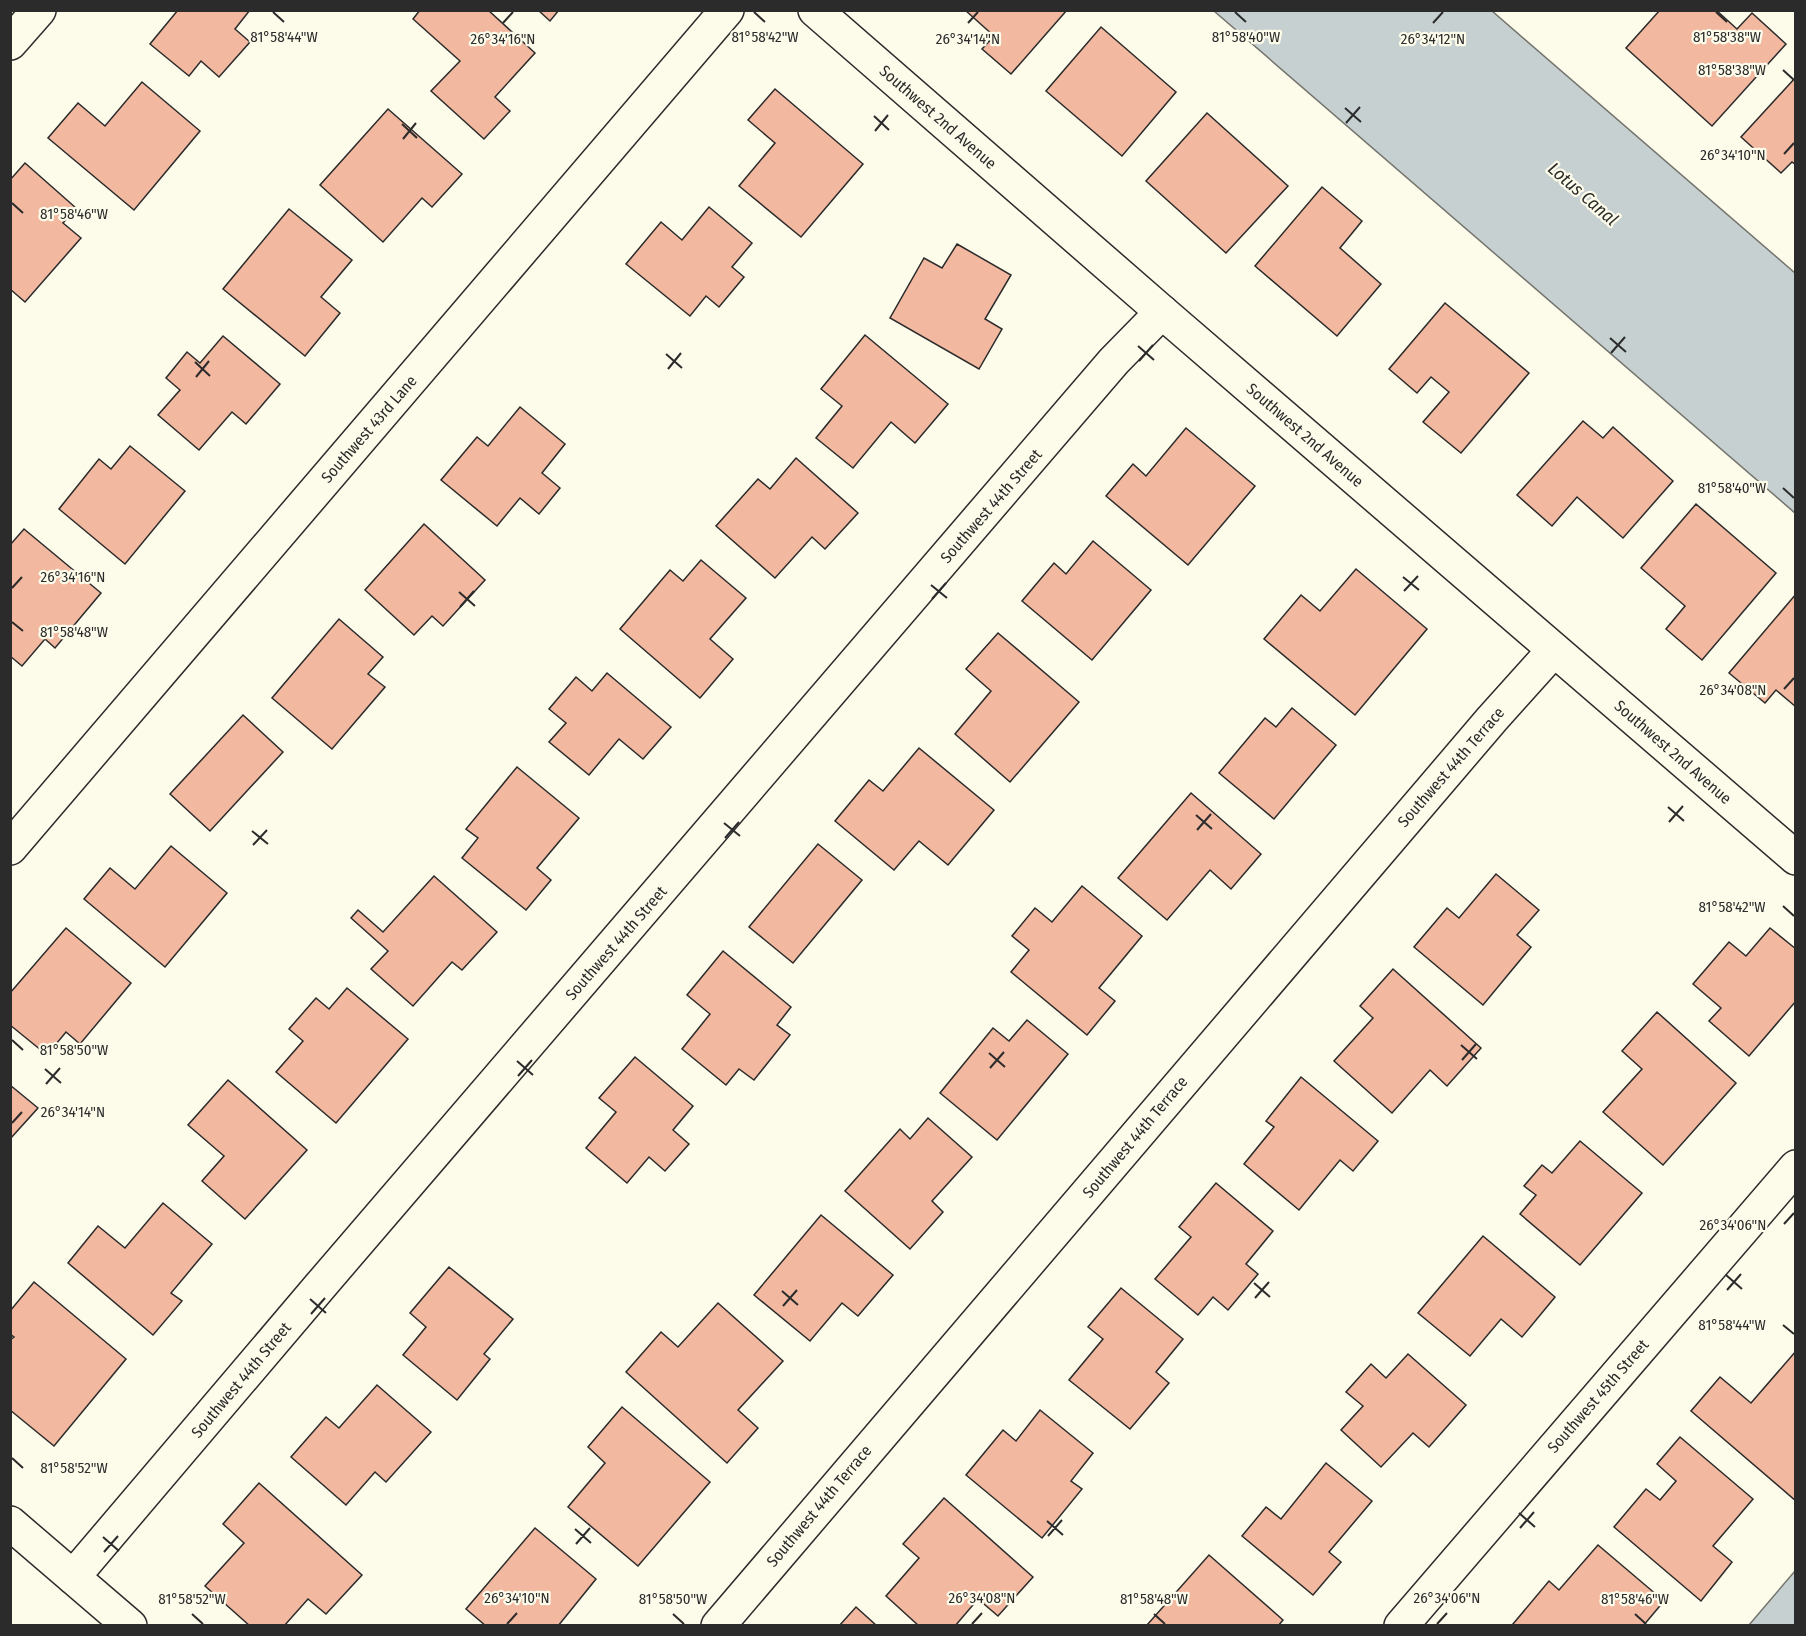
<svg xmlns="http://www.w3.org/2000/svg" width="1806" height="1636" viewBox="0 0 1806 1636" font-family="'Fira Sans Condensed',sans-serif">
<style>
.water{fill:#c7d0d0;stroke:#74746e;stroke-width:1.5}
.building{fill:#f2b8a0;stroke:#2b2b2b;stroke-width:1.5}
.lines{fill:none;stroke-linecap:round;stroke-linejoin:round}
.minor-casing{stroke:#2b2b2b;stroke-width:36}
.minor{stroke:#fdfbea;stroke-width:33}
.ticks{fill:none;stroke:#2b2b2b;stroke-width:2}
.labels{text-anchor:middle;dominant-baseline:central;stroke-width:4.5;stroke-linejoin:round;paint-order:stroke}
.street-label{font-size:16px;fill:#2b2b2b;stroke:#fdfbea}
.water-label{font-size:18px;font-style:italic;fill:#2b2b2b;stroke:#fdfbea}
.ticks-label{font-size:15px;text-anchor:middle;fill:#2b2b2b;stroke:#fdfbea;stroke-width:4.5;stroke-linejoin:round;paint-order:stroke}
</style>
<rect width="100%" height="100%" fill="#fdfbea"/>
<g class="water">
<polygon points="1214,11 1492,11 1795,273 1795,513"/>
<polygon points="1795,1571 1795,1625 1749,1625"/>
</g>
<g class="building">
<polygon points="178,10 250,10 235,29 250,42 219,77 201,61 189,76 150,44"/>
<polygon points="420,10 488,10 535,53 495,97 510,111 484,139 431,91 460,61 413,19"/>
<polygon points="538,10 559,10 550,21"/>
<polygon points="965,10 1067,10 1011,74 982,49 994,36"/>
<polygon points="1660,10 1716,10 1737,29 1752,13 1786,44 1712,126 1626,48"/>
<polygon points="1101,27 1176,92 1122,156 1046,91"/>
<polygon points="1796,77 1796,165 1792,162 1781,173 1741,137"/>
<polygon points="142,82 200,131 134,210 48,138 78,103 105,126"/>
<polygon points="775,89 863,164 801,237 739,186 775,143 748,120"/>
<polygon points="388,109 462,174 432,207 422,198 383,242 320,185"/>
<polygon points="1207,113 1288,186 1226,253 1146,181"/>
<polygon points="25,163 76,208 63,223 81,238 25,302 10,289 10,180"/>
<polygon points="1322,187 1362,221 1340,248 1381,284 1337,336 1255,266"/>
<polygon points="709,207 752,243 732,267 744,277 719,307 706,296 690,316 626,264 661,222 682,240"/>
<polygon points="289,209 352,260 321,297 340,313 305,356 223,289"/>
<polygon points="957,244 1011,275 985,319 1002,329 979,369 890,318 924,258 942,268"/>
<polygon points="1445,303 1529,373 1461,453 1423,422 1449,392 1431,377 1417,393 1389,369"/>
<polygon points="865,335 948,404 915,443 891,422 853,468 816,438 842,406 821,389"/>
<polygon points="223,336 280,384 246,424 232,412 199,450 158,415 180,390 166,378 187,352 200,363"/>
<polygon points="520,407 565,444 542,473 560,488 539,514 520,498 497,526 441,480 477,437 488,446"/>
<polygon points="1583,421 1603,438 1613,427 1673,481 1623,538 1577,497 1552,526 1517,495"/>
<polygon points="1186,428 1255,486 1188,565 1106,496 1133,464 1146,476"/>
<polygon points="130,446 185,491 125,564 59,509 99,459 111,469"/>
<polygon points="796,458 858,513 825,549 812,537 775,578 716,526 758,479 770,489"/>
<polygon points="1696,504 1776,573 1702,660 1666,629 1685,606 1641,568"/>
<polygon points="424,524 485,580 443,626 432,616 414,635 365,590"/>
<polygon points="24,529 101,593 55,648 45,639 22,666 10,656 10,545"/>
<polygon points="1093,541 1151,590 1092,660 1022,601 1054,563 1066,574"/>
<polygon points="701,560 746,598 710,639 733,659 700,698 620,629 670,570 683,581"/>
<polygon points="1356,569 1427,629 1355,715 1264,639 1301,595 1320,611"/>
<polygon points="1796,594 1796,707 1776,690 1765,703 1729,673"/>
<polygon points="339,619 383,657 368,674 385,687 332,749 272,698"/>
<polygon points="998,633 1079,702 1010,782 955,734 991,691 966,669"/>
<polygon points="607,673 671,727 643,759 619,739 589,775 549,742 566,723 549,709 576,677 592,691"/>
<polygon points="1292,708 1336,745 1274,819 1219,773 1265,718 1276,727"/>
<polygon points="243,715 283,752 210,831 170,794"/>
<polygon points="919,748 994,810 948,865 919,841 894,870 835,821 869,780 883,791"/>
<polygon points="517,767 579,818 537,868 551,880 526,910 462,858 478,838 466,829"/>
<polygon points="1191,793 1261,854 1231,889 1210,870 1167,920 1118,878"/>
<polygon points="818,844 862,880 793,963 749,927"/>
<polygon points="171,846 227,893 165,967 84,899 110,868 135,889"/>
<polygon points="1496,874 1539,910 1517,935 1531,947 1483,1005 1414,947 1447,908 1459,918"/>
<polygon points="434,876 497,932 462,970 452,962 413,1006 371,969 388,951 351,918 358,910 383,932"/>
<polygon points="1082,886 1142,936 1099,988 1115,1001 1087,1035 1011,972 1029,950 1012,936 1035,908 1052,922"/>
<polygon points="66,928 131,983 80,1044 66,1032 47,1055 10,1025 10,993"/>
<polygon points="1770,928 1796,949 1796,1001 1749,1056 1709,1021 1721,1008 1693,984 1729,942 1746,956"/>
<polygon points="723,951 791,1007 777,1025 790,1035 754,1080 739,1069 726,1085 682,1049 710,1014 687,995"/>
<polygon points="1393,969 1481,1048 1447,1086 1430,1070 1392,1113 1334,1061 1373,1018 1360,1006"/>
<polygon points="347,988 408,1039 336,1123 276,1072 303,1041 289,1029 316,998 329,1009"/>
<polygon points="1657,1012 1736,1083 1663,1165 1603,1112 1642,1069 1622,1051"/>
<polygon points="1027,1020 1068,1054 997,1140 940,1093 993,1028 1009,1041"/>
<polygon points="635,1057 693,1106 673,1130 689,1144 665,1171 649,1157 627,1183 586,1148 616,1112 599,1098"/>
<polygon points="1301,1077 1378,1141 1353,1171 1340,1160 1299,1210 1244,1164 1274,1127 1266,1121"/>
<polygon points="228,1080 307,1150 245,1219 202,1181 224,1156 188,1125"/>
<polygon points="10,1085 38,1108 10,1139"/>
<polygon points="928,1118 972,1157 932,1201 943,1212 910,1249 845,1191 900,1129 910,1139"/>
<polygon points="1580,1141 1642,1193 1580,1265 1520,1214 1536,1195 1524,1186 1542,1165 1552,1173"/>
<polygon points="1216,1183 1273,1231 1246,1264 1258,1274 1228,1310 1213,1297 1198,1315 1155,1279 1191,1237 1179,1227"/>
<polygon points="163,1203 212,1244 171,1293 182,1301 153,1335 68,1263 98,1226 125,1248"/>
<polygon points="821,1215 893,1275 858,1316 842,1303 810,1341 754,1295"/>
<polygon points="1483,1236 1555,1297 1522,1337 1501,1319 1470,1356 1418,1313"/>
<polygon points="449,1267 513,1319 484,1354 490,1359 457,1400 403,1355 426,1327 410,1313"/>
<polygon points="34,1282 126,1359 54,1446 10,1410 10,1340 14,1337 10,1334 10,1311"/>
<polygon points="1121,1288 1183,1339 1156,1372 1169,1383 1130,1429 1069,1380 1103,1339 1088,1327"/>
<polygon points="718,1303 783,1361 738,1410 758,1428 727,1463 626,1372 661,1332 678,1347"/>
<polygon points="1796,1351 1796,1501 1691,1411 1720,1377 1751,1403"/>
<polygon points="1408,1354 1466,1405 1429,1447 1413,1433 1381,1467 1341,1430 1363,1406 1346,1392 1371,1364 1386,1378"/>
<polygon points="377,1385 431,1432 386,1482 375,1472 346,1505 291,1457 326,1417 339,1428"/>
<polygon points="622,1407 710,1482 638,1566 568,1507 605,1463 588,1447"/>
<polygon points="1040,1410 1093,1453 1071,1481 1082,1489 1042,1538 966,1475 1003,1430 1016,1441"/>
<polygon points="1680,1437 1753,1499 1713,1546 1732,1562 1701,1601 1614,1527 1646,1489 1660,1500 1676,1481 1657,1464"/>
<polygon points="1326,1463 1372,1501 1329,1552 1341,1562 1313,1595 1242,1536 1266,1507 1281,1519"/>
<polygon points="259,1483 362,1575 326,1614 308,1599 284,1626 250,1626 205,1586 244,1543 223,1524"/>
<polygon points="944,1498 1033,1577 998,1616 978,1599 955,1626 919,1626 886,1596 919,1558 903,1544"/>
<polygon points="535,1528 596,1579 558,1626 486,1626 466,1609"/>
<polygon points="1598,1545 1664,1601 1643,1626 1515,1626 1513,1624 1549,1581 1559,1590"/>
<polygon points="1209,1555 1283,1620 1278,1626 1147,1625"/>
<polygon points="856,1607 877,1626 839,1626"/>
</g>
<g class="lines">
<g class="minor-casing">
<g id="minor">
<polyline points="815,10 1162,312 1796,858"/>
<polyline points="10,43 39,10"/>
<polyline points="10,848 727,10"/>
<polyline points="10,1523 130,1626"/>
<polyline points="73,1577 321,1285 1114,361 1162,312"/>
<polyline points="718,1626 1492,719 1554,650"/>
<polyline points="1401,1626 1796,1167"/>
</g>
</g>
<use href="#minor" class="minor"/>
</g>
<path class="ticks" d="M273,12L284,22M754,12L765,22M1235,12L1246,22M1716,12L1727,22M503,23L513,12M968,23L978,12M1433,23L1443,12M1783,70L1794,80M1345,108L1361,122M874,116L889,130M1346,123L1360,107M402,124L417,138M875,131L888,115M403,139L416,123M1784,154L1794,143M12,203L23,213M1610,338L1626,352M1138,346L1154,360M1611,353L1625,337M666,354L682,368M1139,361L1153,345M195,362L210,376M668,369L681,353M196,377L209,361M1783,488L1794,498M1403,577L1419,590M931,585L947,598M12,588L22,577M1404,591L1418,576M459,592L475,606M932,599L946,583M460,607L474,591M12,622L23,631M1784,689L1794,678M1668,807L1684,821M1196,815L1212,829M1669,822L1683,806M724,823L740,836M1197,830L1211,814M252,831L268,844M725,838L739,822M253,845L267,830M1783,906L1794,916M12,1040L23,1050M1461,1045L1477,1059M989,1053L1005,1067M1462,1060L1476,1044M517,1061L533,1075M990,1068L1004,1052M45,1069L61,1083M518,1076L532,1060M46,1084L60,1068M12,1123L22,1112M1784,1224L1794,1213M1726,1275L1742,1289M1254,1283L1270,1297M1727,1290L1741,1274M782,1291L798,1305M1255,1298L1269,1282M310,1299L326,1313M783,1306L797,1290M311,1314L325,1298M1783,1325L1794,1334M12,1458L23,1468M1519,1513L1535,1527M1047,1521L1063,1535M1520,1528L1534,1512M575,1529L591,1543M1048,1536L1062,1520M103,1537L119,1551M576,1544L590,1528M104,1552L118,1536M192,1614L203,1624M673,1614L684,1624M1154,1614L1165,1624M1635,1614L1646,1624M507,1624L517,1613M972,1624L982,1613M1437,1624L1447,1613"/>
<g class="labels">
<g class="street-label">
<text transform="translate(938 117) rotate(41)">Southwest 2nd Avenue</text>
<text transform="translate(369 429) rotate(-49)">Southwest 43rd Lane</text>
<text transform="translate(1305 435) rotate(41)">Southwest 2nd Avenue</text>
<text transform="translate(991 506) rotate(-49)">Southwest 44th Street</text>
<text transform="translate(1673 752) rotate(41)">Southwest 2nd Avenue</text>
<text transform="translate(1451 767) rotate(-49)">Southwest 44th Terrace</text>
<text transform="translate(616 943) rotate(-49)">Southwest 44th Street</text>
<text transform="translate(1135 1137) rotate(-50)">Southwest 44th Terrace</text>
<text transform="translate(241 1380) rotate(-50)">Southwest 44th Street</text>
<text transform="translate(1598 1396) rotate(-49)">Southwest 45th Street</text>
<text transform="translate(819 1506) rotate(-50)">Southwest 44th Terrace</text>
</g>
<g class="water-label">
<text transform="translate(1583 194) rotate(41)">Lotus Canal</text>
</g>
</g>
<g class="ticks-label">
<text x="284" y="42">81°58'44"W</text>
<text x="765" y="42">81°58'42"W</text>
<text x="1727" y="42">81°58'38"W</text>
<text x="1246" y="42">81°58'40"W</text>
<text x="503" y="44">26°34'16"N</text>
<text x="968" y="44">26°34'14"N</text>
<text x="1433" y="44">26°34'12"N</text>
<text x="1732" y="75">81°58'38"W</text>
<text x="1733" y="160">26°34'10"N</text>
<text x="74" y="219">81°58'46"W</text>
<text x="1732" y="493">81°58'40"W</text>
<text x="73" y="582">26°34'16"N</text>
<text x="74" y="637">81°58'48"W</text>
<text x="1733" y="695">26°34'08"N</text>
<text x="1732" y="912">81°58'42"W</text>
<text x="74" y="1055">81°58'50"W</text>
<text x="73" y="1117">26°34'14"N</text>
<text x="1733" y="1230">26°34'06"N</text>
<text x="1732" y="1330">81°58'44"W</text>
<text x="74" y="1473">81°58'52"W</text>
<text x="517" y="1603">26°34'10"N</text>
<text x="982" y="1603">26°34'08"N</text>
<text x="1447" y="1603">26°34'06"N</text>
<text x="192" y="1604">81°58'52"W</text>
<text x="673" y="1604">81°58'50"W</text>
<text x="1154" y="1604">81°58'48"W</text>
<text x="1635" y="1604">81°58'46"W</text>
</g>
<rect width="1806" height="1636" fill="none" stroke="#2b2b2b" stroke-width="24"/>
</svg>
